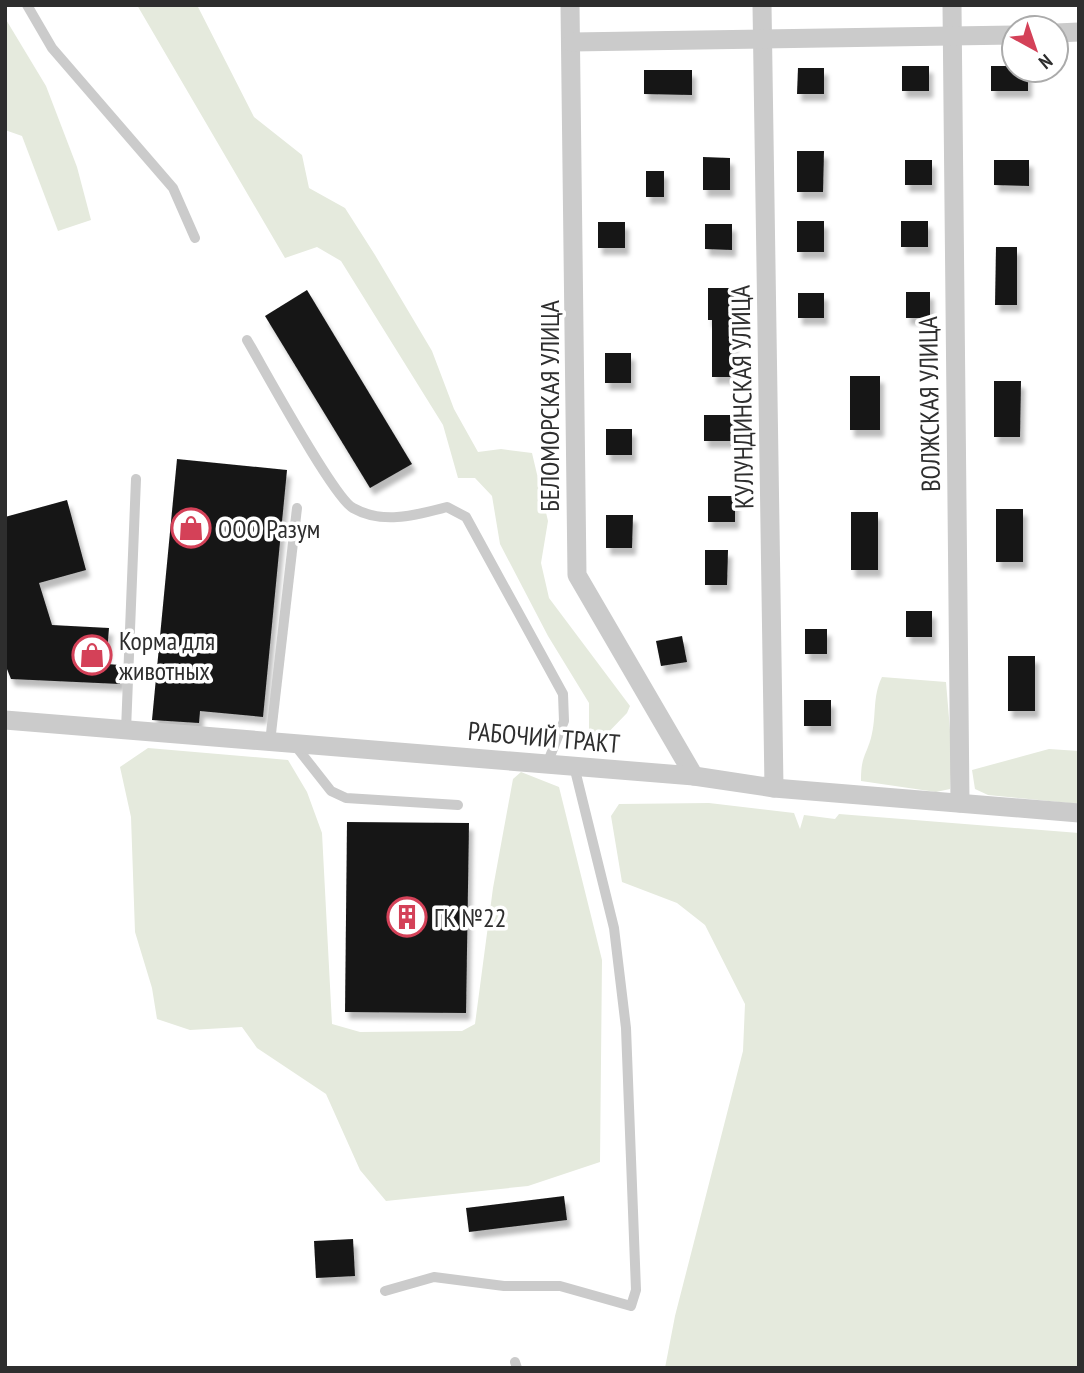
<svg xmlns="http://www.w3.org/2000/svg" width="1084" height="1373" viewBox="0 0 1084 1373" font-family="'PT Sans Narrow',sans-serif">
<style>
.green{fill:#e5eadd}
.building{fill:#151515;filter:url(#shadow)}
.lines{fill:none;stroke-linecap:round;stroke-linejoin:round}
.lane{stroke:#cbcbcb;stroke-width:10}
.street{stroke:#cbcbcb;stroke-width:19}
.labels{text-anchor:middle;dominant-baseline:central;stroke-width:7;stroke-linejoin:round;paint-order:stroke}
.street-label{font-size:26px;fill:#2e2e2e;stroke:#fff}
.poi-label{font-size:26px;fill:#2e2e2e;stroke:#fff;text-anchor:start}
</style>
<defs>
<filter id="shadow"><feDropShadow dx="4" dy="7" stdDeviation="2" flood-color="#0004"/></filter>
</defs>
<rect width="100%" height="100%" fill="#fff"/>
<g class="green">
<polygon points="137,5 197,5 254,117 302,155 309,188 345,208 375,255 432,351 454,409 478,452 501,449 532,453 548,521 541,563 549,598 630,706 627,713 599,742 589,737 589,703 548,636 500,544 492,496 475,478 458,478 443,425 341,261 317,247 285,258"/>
<polygon points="5,18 46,86 77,167 91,220 58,231 22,136 5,130"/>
<path d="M882,677L946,682L952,754L950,789L936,792L861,781C861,757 865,758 871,738C877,716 872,697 882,677Z"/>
<polygon points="148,748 288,760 307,792 322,833 332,1024 360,1032 462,1031 475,1024 493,888 513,779 521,772 559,787 602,960 600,1162 528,1186 386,1201 360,1170 326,1094 257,1048 242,1027 190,1030 157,1019 152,988 135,932 131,817 120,767"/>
<polygon points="1049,749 1079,751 1079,804 988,795 975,789 972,770"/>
<polygon points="709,803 794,813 800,829 804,815 835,819 839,814 1079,833 1079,1368 665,1368 675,1316 743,1051 745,1004 705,925 677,903 622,882 611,816 619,804"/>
</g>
<g class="building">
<rect x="902" y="66" width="27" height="25"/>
<polygon points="991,66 1014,66 1014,70 1028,70 1028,91 991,91"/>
<polygon points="798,68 824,68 824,94 797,94"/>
<polygon points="644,70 692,70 692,95 644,94"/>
<polygon points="797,151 824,151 823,192 797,192"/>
<polygon points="703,157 730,158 730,190 703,190"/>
<rect x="905" y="160" width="27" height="25"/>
<polygon points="994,160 1029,160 1029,186 994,185"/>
<rect x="646" y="171" width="18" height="26"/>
<rect x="797" y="221" width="27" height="31"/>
<rect x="901" y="221" width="27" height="26"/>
<rect x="598" y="222" width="27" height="26"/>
<polygon points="705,224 732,224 732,250 705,249"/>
<polygon points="996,247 1017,247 1017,305 995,305"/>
<polygon points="708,288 734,288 733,377 712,377 712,320 708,320"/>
<polygon points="307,290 412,464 370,488 265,316"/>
<rect x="906" y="292" width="24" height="26"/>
<rect x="798" y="293" width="26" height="25"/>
<rect x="605" y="353" width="26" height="30"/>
<rect x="850" y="376" width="30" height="54"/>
<polygon points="994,381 1021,381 1020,437 994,437"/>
<rect x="704" y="415" width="35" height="26"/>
<rect x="606" y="429" width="26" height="26"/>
<polygon points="177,459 287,470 263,717 200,711 199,723 152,720"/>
<rect x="708" y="496" width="27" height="26"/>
<polygon points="67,500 86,570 39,583 52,625 109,628 106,664 121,665 120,684 11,679 5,664 5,517"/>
<rect x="996" y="509" width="27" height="53"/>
<rect x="851" y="512" width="27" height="58"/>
<polygon points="606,515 633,515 632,548 606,548"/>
<polygon points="705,550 728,550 727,585 705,585"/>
<rect x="906" y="611" width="26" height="26"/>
<rect x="805" y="629" width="22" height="25"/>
<polygon points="682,636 687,662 661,666 656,641"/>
<rect x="1008" y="656" width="27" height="55"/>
<rect x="804" y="700" width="27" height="26"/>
<polygon points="347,822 469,823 466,1013 345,1012"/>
<polygon points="564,1196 567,1220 469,1232 466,1208"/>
<polygon points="353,1239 355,1276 316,1278 314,1241"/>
</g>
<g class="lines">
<g class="lane">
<polyline points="27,5 52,48 173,188 195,238"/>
<path d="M247,340C263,367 333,497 353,508C383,525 416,515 447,507L466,517L563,694L564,721L547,764"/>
<polyline points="126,730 136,479"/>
<polyline points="270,742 297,508"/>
<polyline points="294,744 331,791 346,798 458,805"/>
<polyline points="385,1291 434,1277 504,1286 560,1286 631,1306 636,1290 626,1028 614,928 574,766"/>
<polyline points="515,1362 517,1368"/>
</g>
<g class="street">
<polyline points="570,5 577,575 694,776"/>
<polyline points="762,5 774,788"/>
<polyline points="952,5 960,803"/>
<polyline points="1056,33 1079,32"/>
<polyline points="572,42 1014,35"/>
<polyline points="5,720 694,776 774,788 1079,813"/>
</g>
</g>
<defs>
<g id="shop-ring" transform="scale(2.0125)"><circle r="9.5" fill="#fff" stroke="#d44158" stroke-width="1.5"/><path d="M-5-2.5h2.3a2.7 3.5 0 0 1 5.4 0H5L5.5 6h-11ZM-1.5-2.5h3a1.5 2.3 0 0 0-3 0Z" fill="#d44158"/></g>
<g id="building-ring" transform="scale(2.0125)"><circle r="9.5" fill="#fff" stroke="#d44158" stroke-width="1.5"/><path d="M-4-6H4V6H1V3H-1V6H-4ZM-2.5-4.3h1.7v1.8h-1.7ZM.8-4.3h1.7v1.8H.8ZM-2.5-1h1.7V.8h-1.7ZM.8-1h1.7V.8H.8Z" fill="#d44158"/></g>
</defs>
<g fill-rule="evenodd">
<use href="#shop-ring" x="191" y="528"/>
<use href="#shop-ring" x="92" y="655"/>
<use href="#building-ring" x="407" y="917"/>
</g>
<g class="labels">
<g class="street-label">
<text transform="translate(742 397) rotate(-91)">КУЛУНДИНСКАЯ УЛИЦА</text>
<text transform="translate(929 404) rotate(-91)">ВОЛЖСКАЯ УЛИЦА</text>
<text transform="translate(549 406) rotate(-90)">БЕЛОМОРСКАЯ УЛИЦА</text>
<text transform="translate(544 737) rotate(5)">РАБОЧИЙ ТРАКТ</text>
</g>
<g class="poi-label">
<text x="218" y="528">ООО Разум</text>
<text x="119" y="640">Корма для<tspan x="119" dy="30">животных</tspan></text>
<text x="434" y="917">ГК №22</text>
</g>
</g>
<rect width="1084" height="1373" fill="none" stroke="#2e2e2e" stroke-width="14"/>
<g transform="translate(1035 49) rotate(140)"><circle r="33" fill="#ffffff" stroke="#ababab" stroke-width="2"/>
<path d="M0-5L12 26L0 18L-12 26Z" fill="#d44158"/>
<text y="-10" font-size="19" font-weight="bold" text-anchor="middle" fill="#2e2e2e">N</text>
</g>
</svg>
